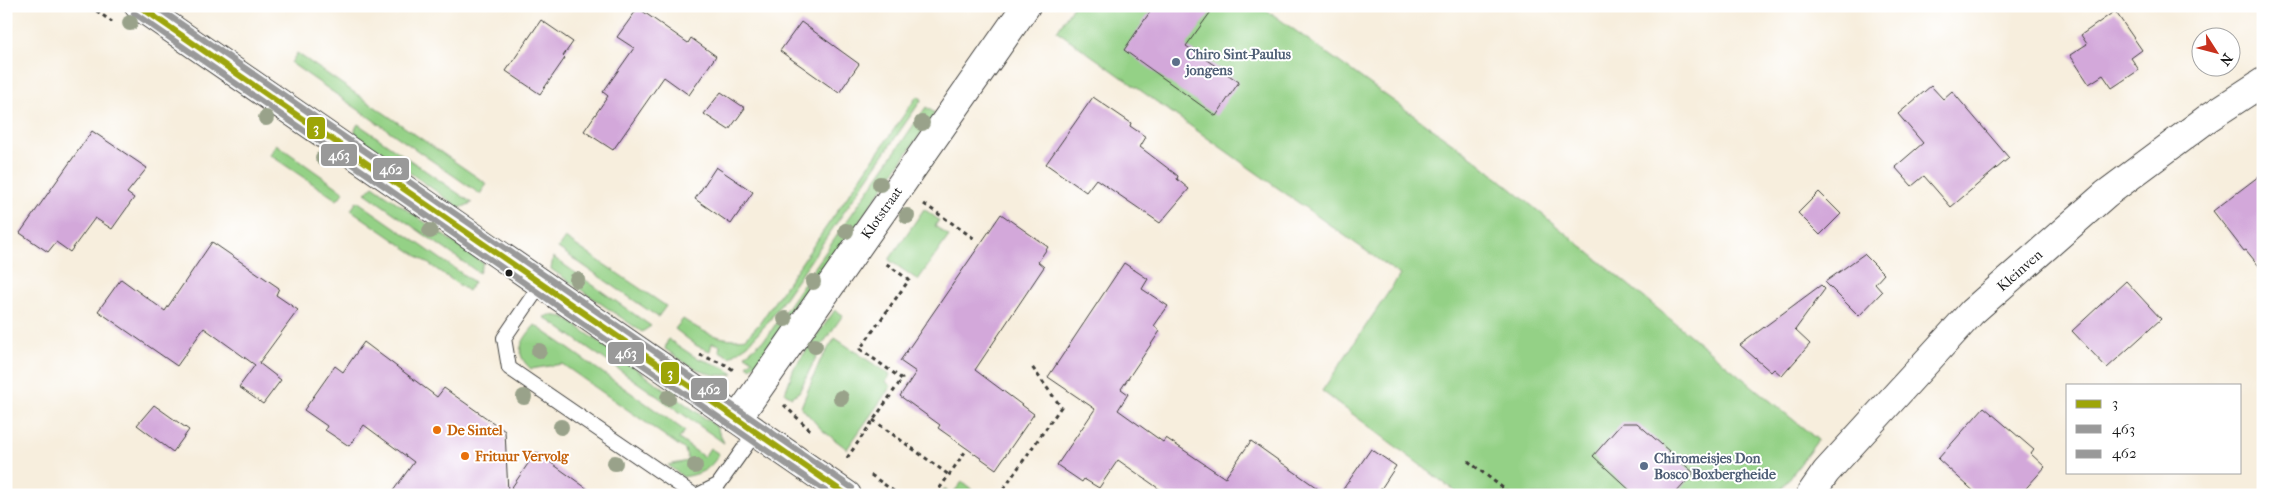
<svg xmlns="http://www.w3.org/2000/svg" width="2269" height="501" viewBox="0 0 2269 501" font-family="'IM FELL French Canon',serif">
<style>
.green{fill:#94d186;stroke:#587651}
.building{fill:#d3a8da}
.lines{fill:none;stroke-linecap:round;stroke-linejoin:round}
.lane-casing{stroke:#3d3c39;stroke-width:16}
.street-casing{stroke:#3d3c39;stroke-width:30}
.path{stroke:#3d3c39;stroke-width:3;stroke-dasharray:4 4;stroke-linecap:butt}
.lane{stroke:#fff;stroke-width:14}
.street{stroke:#fff;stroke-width:28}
.bus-1-casing{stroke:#fff;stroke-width:10}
.bus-2-casing{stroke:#fff;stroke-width:10}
.bus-3-casing{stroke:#fff;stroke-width:10}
.bus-1{stroke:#9da507;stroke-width:6}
.bus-2{stroke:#999;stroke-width:6}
.bus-3{stroke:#999;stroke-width:6}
.tree{fill:#99a28a}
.service-dot{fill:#5c6f8a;stroke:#fff;stroke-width:2}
.bus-dot{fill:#1c1c1c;stroke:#fff;stroke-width:2}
.food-dot{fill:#e8710a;stroke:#fff;stroke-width:2}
.labels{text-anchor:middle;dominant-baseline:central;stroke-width:4;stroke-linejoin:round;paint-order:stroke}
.service-label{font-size:14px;font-weight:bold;fill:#4e5e75;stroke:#fff;text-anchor:start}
.street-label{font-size:14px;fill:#1c1c1c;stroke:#fff}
.food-label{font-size:14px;font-weight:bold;fill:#c56008;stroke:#fff;text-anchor:start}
.line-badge{stroke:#fff;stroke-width:2}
.badge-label{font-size:14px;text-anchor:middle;font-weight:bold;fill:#fff}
</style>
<rect width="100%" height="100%" fill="#fff"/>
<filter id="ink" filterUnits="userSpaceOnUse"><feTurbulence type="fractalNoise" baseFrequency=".02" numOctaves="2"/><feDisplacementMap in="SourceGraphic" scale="10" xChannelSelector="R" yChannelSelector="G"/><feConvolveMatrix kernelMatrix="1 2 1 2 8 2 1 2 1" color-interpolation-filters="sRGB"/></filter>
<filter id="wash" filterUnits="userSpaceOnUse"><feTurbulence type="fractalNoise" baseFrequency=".0096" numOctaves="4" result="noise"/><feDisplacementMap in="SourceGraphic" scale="20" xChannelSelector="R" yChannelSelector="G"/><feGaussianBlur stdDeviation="1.12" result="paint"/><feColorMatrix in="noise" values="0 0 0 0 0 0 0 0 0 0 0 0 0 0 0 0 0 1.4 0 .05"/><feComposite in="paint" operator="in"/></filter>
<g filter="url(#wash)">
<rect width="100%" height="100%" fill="#f7eedd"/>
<g class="green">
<polygon points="1073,6 1261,6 1476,160 1818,440 1777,495 1460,495 1322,391 1400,275 1057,31"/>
<polygon points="297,53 487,184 480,194 291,63"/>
<path d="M917,96L922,99L769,321L748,345L730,357L719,351L720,345L712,343L710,351L697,346L675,329L683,319C703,332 721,342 746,338L759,324Z"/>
<polygon points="926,107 935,113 767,354 751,368 747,365 753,360 745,355 766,338"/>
<polygon points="358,124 472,203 460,208 356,135 355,129"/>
<polygon points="276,144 344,192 337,200 270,155"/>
<polygon points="373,186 483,263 479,273 365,193"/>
<polygon points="357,201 474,282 468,291 351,210"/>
<polygon points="924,209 939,220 935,226 949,236 918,280 889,260"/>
<polygon points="565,238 666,306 658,317 558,248"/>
<polygon points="553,257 651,326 642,332 551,269"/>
<polygon points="835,310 843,315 822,345 799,392 792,397 785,393 794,368"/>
<polygon points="550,315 564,317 716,426 724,443 544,317"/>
<path d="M535,325L685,431L679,439L704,457L710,448L719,454C710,470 701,474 683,477L668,465L688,461L685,450L562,364L531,369C513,353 521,341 535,325Z"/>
<polygon points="835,338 890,375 886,382 891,386 847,449 822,430 801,407 820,361"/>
<path d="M668,339L695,357L723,367L734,374C706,380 686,363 665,349Z"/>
<polygon points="962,482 980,495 940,495 944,489 952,494"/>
</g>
<g id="blocks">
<g class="building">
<polygon points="1154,6 1215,6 1186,46 1239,82 1216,116 1124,50"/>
<polygon points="638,8 688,43 691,38 716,56 689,95 664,77 613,150 584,131 608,96 603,92 634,48 617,37"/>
<polygon points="2115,11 2142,50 2131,58 2139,70 2112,88 2103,75 2089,84 2070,55 2087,44 2081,35"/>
<polygon points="541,20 573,42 563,56 565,58 540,94 506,71"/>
<polygon points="801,22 859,64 839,93 780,51"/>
<polygon points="1931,86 1943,99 1952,91 2009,158 1951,207 1924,176 1912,186 1895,167 1923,143 1898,114"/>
<polygon points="721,92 745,108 729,130 704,114"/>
<polygon points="1093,97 1131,123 1130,126 1146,137 1140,147 1178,176 1177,179 1189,189 1160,223 1096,179 1086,192 1046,164"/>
<polygon points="92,131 147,168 127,193 134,198 112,229 95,218 70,252 56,242 48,252 20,233"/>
<polygon points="716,167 753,192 731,224 695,199"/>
<polygon points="2263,173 2263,271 2246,250 2244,251 2213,211"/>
<polygon points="1819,192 1841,214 1820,235 1798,213"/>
<polygon points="1001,214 1048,247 1038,262 1044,267 975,370 1034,414 996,469 938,428 940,425 900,396 916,372 900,361"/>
<polygon points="212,242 279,288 276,295 298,310 259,363 281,380 263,404 239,387 255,365 204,328 177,366 98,311 121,279 165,311"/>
<polygon points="1864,254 1884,274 1875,284 1882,292 1859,316 1825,282"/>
<polygon points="1124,263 1148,279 1142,289 1168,306 1154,326 1160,331 1121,389 1128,394 1118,410 1163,442 1166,438 1225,478 1251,441 1327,495 1168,495 1118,460 1099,488 1084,479 1082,482 1057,465 1095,409 1048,377"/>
<polygon points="2126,281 2161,319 2107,368 2072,331"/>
<polygon points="1821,285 1825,289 1795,330 1810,344 1782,376 1774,369 1771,372 1740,345"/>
<polygon points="364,342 437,397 444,388 505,431 508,493 536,452 596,495 390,495 414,462 364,425 349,446 325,430 327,426 304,410 335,366 343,372"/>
<polygon points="154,405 189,430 173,452 137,425"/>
<polygon points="1984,407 2034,450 2031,454 2045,467 2020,495 1978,495 1938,459"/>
<polygon points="1622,423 1637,423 1694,473 1674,495 1635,495 1593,456"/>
<polygon points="1371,449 1396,466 1377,495 1339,495"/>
</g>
</g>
</g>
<g filter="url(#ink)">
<use href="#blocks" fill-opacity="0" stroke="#3d3c39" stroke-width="1"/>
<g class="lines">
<g class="lane-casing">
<g id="lane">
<polyline points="541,284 504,338 509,368 694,495"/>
<polyline points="698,495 718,485 755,433"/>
</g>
</g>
<g class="street-casing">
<g id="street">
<polyline points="139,6 847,495"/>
<path id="s1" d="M737,419L1026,6"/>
<path id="s2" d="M1810,495L1826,472L1972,312L2106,194L2208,118L2263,82"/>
</g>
</g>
<g class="path">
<polyline points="90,6 112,22"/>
<polyline points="924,204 975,239"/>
<polyline points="700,355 726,365 735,371"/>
<polyline points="784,405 810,430"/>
<polyline points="873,420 949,475"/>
<polyline points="847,458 902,379 860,349 909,280 884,262"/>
<polyline points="1468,461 1512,495"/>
<polyline points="871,475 899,495"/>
<polyline points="935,495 965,452"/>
<polyline points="999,495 1061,407 1032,367"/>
</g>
<use href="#lane" class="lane"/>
<use href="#street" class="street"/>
<g class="bus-1-casing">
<polyline id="bus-1" points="139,6 847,495"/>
</g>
<g class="bus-2-casing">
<polyline id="bus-2" points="134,13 831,495"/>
</g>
<g class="bus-3-casing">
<polyline id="bus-3" points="155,6 852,488"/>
</g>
<use href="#bus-1" class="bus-1"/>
<use href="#bus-2" class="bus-2"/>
<use href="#bus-3" class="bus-3"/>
</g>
<g class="tree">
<circle cx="130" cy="23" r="8"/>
<circle cx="266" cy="118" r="8"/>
<circle cx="922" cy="123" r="8"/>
<circle cx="323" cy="158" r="8"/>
<circle cx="880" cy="184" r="8"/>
<circle cx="907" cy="216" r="8"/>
<circle cx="430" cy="231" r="8"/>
<circle cx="846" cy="231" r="8"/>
<circle cx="577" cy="280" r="8"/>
<circle cx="813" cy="282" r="8"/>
<circle cx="785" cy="319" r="8"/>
<circle cx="815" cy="346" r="8"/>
<circle cx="539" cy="351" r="8"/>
<circle cx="524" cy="397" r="8"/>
<circle cx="668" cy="398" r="8"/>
<circle cx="841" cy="398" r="8"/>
<circle cx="561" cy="427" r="8"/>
<circle cx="615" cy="463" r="8"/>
<circle cx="695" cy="466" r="8"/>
</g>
</g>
<g class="service-dot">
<circle cx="1176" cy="62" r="5"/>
<circle cx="1644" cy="466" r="5"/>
</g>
<circle class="bus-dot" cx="509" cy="273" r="4.5"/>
<g class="food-dot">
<circle cx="437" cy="430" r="5"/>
<circle cx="465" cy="456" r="5"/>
</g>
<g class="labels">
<g class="service-label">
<text x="1186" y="54">Chiro Sint-Paulus<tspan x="1186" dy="16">jongens</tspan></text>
<text x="1654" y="458">Chiromeisjes Don<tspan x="1654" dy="16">Bosco Boxbergheide</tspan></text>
</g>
<g class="street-label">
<text stroke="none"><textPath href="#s1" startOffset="252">Klotstraat</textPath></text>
<text stroke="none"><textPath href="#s2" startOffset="308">Kleinven</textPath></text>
</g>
<g class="food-label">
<text x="447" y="430">De Sintel</text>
<text x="475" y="456">Frituur Vervolg</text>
</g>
</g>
<g class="line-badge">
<rect x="306" y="116" width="20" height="24" rx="5" fill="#9da507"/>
<rect x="320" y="143" width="38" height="24" rx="5" fill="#999"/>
<rect x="372" y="157" width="38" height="24" rx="5" fill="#999"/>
<rect x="607" y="341" width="38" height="24" rx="5" fill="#999"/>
<rect x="660" y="361" width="20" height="24" rx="5" fill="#9da507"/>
<rect x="690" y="377" width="38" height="24" rx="5" fill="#999"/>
</g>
<g class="badge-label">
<text x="316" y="133">3</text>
<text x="339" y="160">463</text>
<text x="391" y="174">462</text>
<text x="626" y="358">463</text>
<text x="670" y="378">3</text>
<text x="709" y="394">462</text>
</g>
<rect width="2269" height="501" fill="none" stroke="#fff" stroke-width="25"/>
<rect x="2066" y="384" width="175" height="90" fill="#ffffff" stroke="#a4a4a4"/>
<rect x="2076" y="400" width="25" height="8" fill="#9da507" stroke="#a4a4a4"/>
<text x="2112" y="408" font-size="15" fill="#1c1c1c">3</text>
<rect x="2076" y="425" width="25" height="8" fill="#999999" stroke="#a4a4a4"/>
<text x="2112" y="434" font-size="15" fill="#1c1c1c">463</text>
<rect x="2076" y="450" width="25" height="8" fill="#999999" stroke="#a4a4a4"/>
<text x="2112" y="458" font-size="15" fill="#1c1c1c">462</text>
<g transform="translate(2216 52) rotate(126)"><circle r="24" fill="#ffffff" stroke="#a4a4a4"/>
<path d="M0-4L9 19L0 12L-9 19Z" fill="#c8321e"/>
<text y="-8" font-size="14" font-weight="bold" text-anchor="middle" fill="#1c1c1c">N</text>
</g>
</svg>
